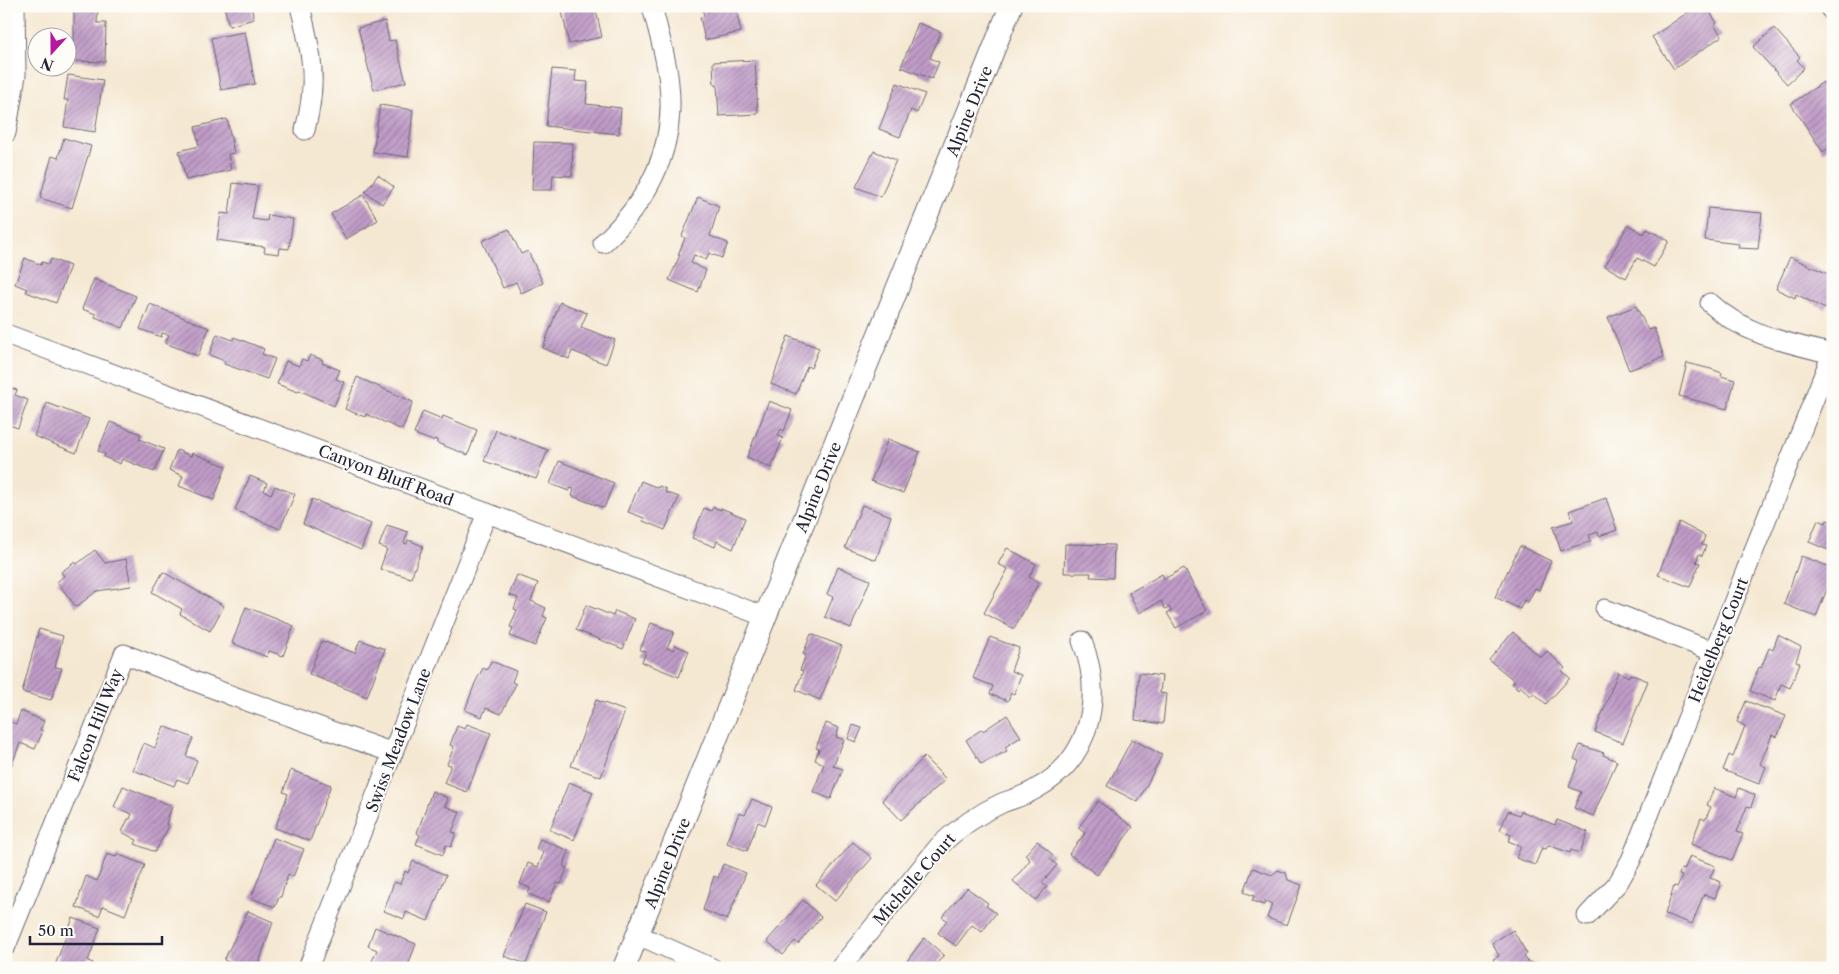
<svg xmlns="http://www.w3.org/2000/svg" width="1839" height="974" viewBox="0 0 1839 974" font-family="'Libre Caslon Text',serif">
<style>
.building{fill:url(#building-hatch)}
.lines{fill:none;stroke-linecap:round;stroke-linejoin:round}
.minor-casing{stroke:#6c6770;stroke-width:21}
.tertiary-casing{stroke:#6c6770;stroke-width:24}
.minor{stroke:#fff;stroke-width:19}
.tertiary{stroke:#fff;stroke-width:22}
.labels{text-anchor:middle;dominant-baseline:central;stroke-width:4;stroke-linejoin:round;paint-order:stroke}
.street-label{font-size:16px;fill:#22223b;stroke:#fdfcf7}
</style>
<defs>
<pattern id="building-hatch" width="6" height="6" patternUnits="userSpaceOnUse" patternTransform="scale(1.25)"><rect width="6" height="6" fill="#c09cc7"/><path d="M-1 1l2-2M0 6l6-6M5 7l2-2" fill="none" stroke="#9c7fa3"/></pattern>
</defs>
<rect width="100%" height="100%" fill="#fdfcf7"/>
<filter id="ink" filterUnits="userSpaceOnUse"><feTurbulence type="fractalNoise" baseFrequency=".02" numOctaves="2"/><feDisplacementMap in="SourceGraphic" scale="10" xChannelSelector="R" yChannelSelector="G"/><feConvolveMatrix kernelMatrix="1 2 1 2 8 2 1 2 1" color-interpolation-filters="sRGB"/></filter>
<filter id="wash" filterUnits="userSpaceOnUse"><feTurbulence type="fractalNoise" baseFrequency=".0096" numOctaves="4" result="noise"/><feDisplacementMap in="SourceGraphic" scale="20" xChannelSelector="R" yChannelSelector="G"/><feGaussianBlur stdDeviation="1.12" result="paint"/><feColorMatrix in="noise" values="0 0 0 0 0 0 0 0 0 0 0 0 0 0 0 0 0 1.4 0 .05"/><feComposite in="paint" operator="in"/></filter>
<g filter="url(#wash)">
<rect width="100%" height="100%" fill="#f5e8d2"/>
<g id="blocks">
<g class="building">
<polygon points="74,6 98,6 97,23 106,23 105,62 74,61"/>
<polygon points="224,6 251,6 254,19 229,26"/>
<polygon points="561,6 595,6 602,37 569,44"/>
<polygon points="702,6 730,6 731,10 736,9 741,32 705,40 700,17 704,16"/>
<polygon points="936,6 950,6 948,11"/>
<polygon points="1697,6 1706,6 1717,23 1714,25 1722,36 1674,69 1652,37"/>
<polygon points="385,21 389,41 395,40 406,82 374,90 358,28"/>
<polygon points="918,23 941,32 930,58 939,62 932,79 901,67"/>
<polygon points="1774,28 1800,57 1797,60 1804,68 1787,84 1753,47"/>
<polygon points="245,32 255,84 221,90 211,38"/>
<polygon points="755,60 758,114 719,116 717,85 714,85 713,62"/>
<polygon points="552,69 576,71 575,81 588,82 586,104 621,108 619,134 546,126"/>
<polygon points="68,75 103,80 95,132 64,127 68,100 64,100"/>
<polygon points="1823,82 1829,90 1831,89 1833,92 1833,145 1823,152 1791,104"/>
<polygon points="897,83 925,94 917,113 911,110 900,137 879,129"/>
<polygon points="380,105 413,110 408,157 373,152"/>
<polygon points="227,119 234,153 228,154 231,170 186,180 179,151 199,146 195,127"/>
<polygon points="64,138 91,146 72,208 40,198 52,156 58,158"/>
<polygon points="534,142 573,143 572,176 553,175 552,190 532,190"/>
<polygon points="874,151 896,160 881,197 856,187"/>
<polygon points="378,175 394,187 382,204 365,192"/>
<polygon points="233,183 258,186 252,219 267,221 268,215 293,219 289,249 280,248 279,254 264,252 265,247 217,240 221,213 229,214"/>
<polygon points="363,195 378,220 346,239 331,214"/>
<polygon points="698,197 719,206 710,236 728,243 722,258 709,253 706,260 694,255 691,263 706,270 698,292 669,280 680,255 678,255 685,238 682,236"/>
<polygon points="1708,208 1762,213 1758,249 1738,248 1739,244 1705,240"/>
<polygon points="1628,225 1644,234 1647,229 1669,241 1654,267 1637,258 1626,278 1605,266"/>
<polygon points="509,229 521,254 528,251 543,283 521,293 516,282 503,288 482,241"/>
<polygon points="1790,257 1833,276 1833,292 1825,309 1796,294 1795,298 1776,289"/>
<polygon points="25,258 41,265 42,262 49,264 51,259 70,266 56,303 26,292 27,289 15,284"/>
<polygon points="94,279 136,296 123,328 95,317 96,314 82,309"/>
<polygon points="560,302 587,313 581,327 615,340 606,364 572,351 569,359 543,348"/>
<polygon points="150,304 209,328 198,356 165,343 169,335 162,333 161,337 140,329"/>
<polygon points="1636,306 1648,330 1654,328 1664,357 1629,370 1608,317"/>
<polygon points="217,334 233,340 234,337 264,349 262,354 275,359 267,379 224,364 225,361 209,355"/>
<polygon points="788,336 819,348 811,368 807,366 796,394 771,384"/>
<polygon points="310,355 323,360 322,363 340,370 336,379 344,382 334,406 299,390 298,392 277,384 286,361 299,366 302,359 307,361"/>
<polygon points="1687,363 1711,369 1722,373 1721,376 1735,380 1727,409 1679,396"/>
<polygon points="357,377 413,402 402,430 366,414 365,417 345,409"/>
<polygon points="6,386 17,390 15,395 28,400 18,428 6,424"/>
<polygon points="769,401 792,410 784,431 781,429 778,436 783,438 771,468 747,457"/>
<polygon points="47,403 89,419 76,453 34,436"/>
<polygon points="423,411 442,419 443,416 477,430 468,455 437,443 437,440 434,439 433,441 414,434"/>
<polygon points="110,422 141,434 139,439 164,449 154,472 122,459 120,464 104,457 105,454 98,451"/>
<polygon points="496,430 548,450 536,479 484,461"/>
<polygon points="888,439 920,452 903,493 871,481"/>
<polygon points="177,450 191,456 192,453 226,466 214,500 179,486 183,476 169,470"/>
<polygon points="559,461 614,483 604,508 572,496 574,489 571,488 569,491 550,484"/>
<polygon points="250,476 267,483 264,491 271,494 275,486 295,494 280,529 235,510"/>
<polygon points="641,481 658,488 659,486 666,489 665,492 679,497 665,530 643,521 644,518 628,512"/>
<polygon points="1606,498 1617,530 1599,536 1598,532 1589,535 1591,541 1561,551 1553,527 1573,521 1569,511"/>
<polygon points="312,499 371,524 361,550 303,524"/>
<polygon points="862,505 891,516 876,560 845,548"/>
<polygon points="713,507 721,510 721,508 745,518 733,549 717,541 715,547 692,538 704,508 711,511"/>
<polygon points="1818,520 1826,523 1827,520 1833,522 1833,552 1809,542"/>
<polygon points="1679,522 1705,536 1702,545 1706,546 1702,556 1699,554 1696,562 1700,563 1690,587 1658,575"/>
<polygon points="387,525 408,532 404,543 407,544 408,540 423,546 411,578 380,569 387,549 379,546"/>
<polygon points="1065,544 1114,545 1113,578 1090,577 1091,573 1064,573"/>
<polygon points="1520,546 1551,561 1539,590 1535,588 1528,602 1524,600 1520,609 1495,597"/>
<polygon points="1007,548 1036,564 1029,577 1039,582 1014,629 984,613 1008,569 998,564"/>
<polygon points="95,550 105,563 126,559 131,586 97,591 76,607 57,582 64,576 61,572 75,562 77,564"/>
<polygon points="1801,556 1833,568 1833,574 1816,617 1784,604"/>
<polygon points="838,567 870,580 851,628 825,617 833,597 827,594"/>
<polygon points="1184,568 1207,611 1176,628 1167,613 1171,611 1169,607 1165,609 1161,601 1139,613 1129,593 1162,574 1164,579"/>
<polygon points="163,572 224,606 210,631 180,614 182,609 152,592"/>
<polygon points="517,575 538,583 531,601 546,608 543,616 547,618 535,646 510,636 513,628 510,627 517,610 514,609 518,598 509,595"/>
<polygon points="586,605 613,616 615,611 635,619 623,649 576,630"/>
<polygon points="246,607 294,626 283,656 269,651 267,657 232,643"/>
<polygon points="651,623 674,632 667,648 673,650 675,645 689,651 679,677 642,662 646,652 640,650"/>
<polygon points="39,629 63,636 55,667 62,668 51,700 22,692"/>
<polygon points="1513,632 1541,658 1547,651 1565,668 1562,671 1570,678 1546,704 1534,693 1531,696 1520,686 1518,689 1512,683 1515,681 1489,660"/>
<polygon points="811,634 842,646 820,700 796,690 803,671 800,670 806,655 803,654"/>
<polygon points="1778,635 1801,647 1796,661 1800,663 1790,688 1781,684 1775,701 1750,691 1759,667 1761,668 1769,648 1773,650"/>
<polygon points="990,637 1019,648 1011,671 1021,675 1014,694 1011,693 1008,701 990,694 993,686 973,678"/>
<polygon points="360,640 385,649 367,697 309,674 322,641 355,653"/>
<polygon points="491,661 516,671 512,682 516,684 501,714 486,708 482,717 465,710 475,683 483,668 487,670"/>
<polygon points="1618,672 1629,677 1630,674 1648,681 1623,743 1595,732"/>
<polygon points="1139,673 1162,676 1160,693 1166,694 1163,724 1135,720"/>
<polygon points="596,700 625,711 601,777 571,766"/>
<polygon points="1746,701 1786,716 1777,737 1772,735 1760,764 1766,767 1759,784 1723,770 1729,755 1733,757 1745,726 1737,722"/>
<polygon points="21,711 44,721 40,730 43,731 35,749 20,743 9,772 6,771 6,720 16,724"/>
<polygon points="1007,715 1021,737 1005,747 1007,751 981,764 966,740 982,729 983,731"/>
<polygon points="826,723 839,728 836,737 844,740 833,766 843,769 831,799 813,792 824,764 815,760 819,749 816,748"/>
<polygon points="467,724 491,733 467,792 444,783 451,765 447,764 454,747 450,745 457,726 465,729"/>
<polygon points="853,725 862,728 856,742 848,739"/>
<polygon points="164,726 193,738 186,756 197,760 188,783 177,779 174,786 133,770 144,743 155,748"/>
<polygon points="1132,739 1162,755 1138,802 1107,786"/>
<polygon points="1580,745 1604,753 1603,755 1617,761 1593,816 1574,808 1581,792 1569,787 1579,761 1574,759"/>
<polygon points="924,757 946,779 901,820 882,800"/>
<polygon points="291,770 331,785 310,841 275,828 288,794 283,792"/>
<polygon points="569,782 593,792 574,840 550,830"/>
<polygon points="123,786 172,806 166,824 169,826 155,852 135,844 137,840 122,832 128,819 130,819 132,814 114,807"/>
<polygon points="1714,788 1736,797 1739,788 1755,795 1751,807 1747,806 1737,832 1743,834 1732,860 1691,844 1701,818 1705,820 1711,807 1707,805"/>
<polygon points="432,791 448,798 445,806 460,812 452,832 456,833 451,847 446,845 443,855 416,844 420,835 417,833"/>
<polygon points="752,799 772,807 765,825 758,822 747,851 727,843 739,813 745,815"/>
<polygon points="1098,801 1133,827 1097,875 1069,854 1085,833 1078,828"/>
<polygon points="1508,811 1519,815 1521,811 1555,825 1557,820 1588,832 1580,853 1571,850 1570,853 1548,845 1546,849 1542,848 1535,865 1516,858 1521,846 1508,841 1511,835 1500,830"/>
<polygon points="274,838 304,849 293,877 288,874 281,897 279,897 275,907 251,898"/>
<polygon points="540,839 569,851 563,866 567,868 561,884 557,883 549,902 528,894 530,888 520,884 528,863 538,867 544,852 536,849"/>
<polygon points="1037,841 1053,855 1050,859 1057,865 1042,883 1047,887 1036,900 1013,881 1030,860 1025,855"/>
<polygon points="853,842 872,858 835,901 816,885"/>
<polygon points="107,854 116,857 117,854 145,865 125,915 103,906 99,916 76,907 86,876 97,881"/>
<polygon points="1690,856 1715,866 1710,878 1721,882 1715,898 1704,894 1692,924 1665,914 1674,886 1677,887 1682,876 1679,875 1681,869 1684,870"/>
<polygon points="413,861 446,875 428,921 406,912 404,919 384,911 394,882 400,884 405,871 408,873"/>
<polygon points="723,864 746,873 727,920 703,910 714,876 718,878"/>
<polygon points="1253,868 1272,875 1278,870 1286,873 1288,880 1302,885 1287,925 1267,918 1272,904 1265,901 1264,905 1252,901 1254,896 1244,892"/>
<polygon points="967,888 988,903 986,906 996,913 982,932 972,925 956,946 938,933 947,920 942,917"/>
<polygon points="803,900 821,917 798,944 795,941 783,955 767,941"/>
<polygon points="525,904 546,912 526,964 504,956"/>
<polygon points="248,911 273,922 257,968 242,968 224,960"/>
<polygon points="73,918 100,928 88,961 93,963 91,968 54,968"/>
<polygon points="375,927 416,944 407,968 369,968 377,950 368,946"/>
<polygon points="1513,930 1527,954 1524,956 1528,962 1545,968 1498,968 1493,959 1499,956 1492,943"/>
<polygon points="924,938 944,955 933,968 902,968"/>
</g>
</g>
</g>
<g filter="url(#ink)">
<use href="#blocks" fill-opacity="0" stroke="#6c6770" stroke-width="1"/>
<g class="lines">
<g class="minor-casing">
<g id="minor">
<path d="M300,6C312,54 318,81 305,130"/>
<polyline points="1828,6 1833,12"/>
<polyline points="6,133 16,75 15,6"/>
<path d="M603,243C649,200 676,149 669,84C667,58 658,32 652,6"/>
<path d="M1710,303C1744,335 1788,343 1833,354"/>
<polyline points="6,334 766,617"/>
<polyline points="1605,609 1714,652"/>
<polyline points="1587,916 1618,883 1631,860 1832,354"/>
<polyline points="638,935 712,968"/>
<polyline points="6,946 124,654 230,695 393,753"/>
<polyline points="308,968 487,513"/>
<path d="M840,968L939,846C958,828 978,814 1002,803C1013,799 1024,796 1034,790C1091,760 1104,697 1082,641"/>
</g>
</g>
<g class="tertiary-casing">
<polyline id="tertiary" points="624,968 1011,6"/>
</g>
<use href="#minor" class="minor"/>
<use href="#tertiary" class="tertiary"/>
</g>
</g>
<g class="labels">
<g class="street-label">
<text transform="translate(969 111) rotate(-68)">Alpine Drive</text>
<text transform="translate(386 475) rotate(21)">Canyon Bluff Road</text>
<text transform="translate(818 487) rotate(-68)">Alpine Drive</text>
<text transform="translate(1718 640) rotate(-68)">Heidelberg Court</text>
<text transform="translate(95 725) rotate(-68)">Falcon Hill Way</text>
<text transform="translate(398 740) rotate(-69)">Swiss Meadow Lane</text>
<text transform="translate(667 863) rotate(-68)">Alpine Drive</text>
<text transform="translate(914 879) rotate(-49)">Michelle Court</text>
</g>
</g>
<rect width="1839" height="974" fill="none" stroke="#fdfcf7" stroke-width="25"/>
<g transform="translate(52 52) rotate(201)"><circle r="24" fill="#fdfcf7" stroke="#a5a5ac"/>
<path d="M0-4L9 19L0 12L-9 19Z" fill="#b5179e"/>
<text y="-8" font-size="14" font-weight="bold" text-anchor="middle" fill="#22223b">N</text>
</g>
<path d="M30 936v8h132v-8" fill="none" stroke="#22223b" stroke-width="2.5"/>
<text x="38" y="936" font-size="15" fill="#22223b" stroke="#fdfcf7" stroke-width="4" paint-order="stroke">50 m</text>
</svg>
